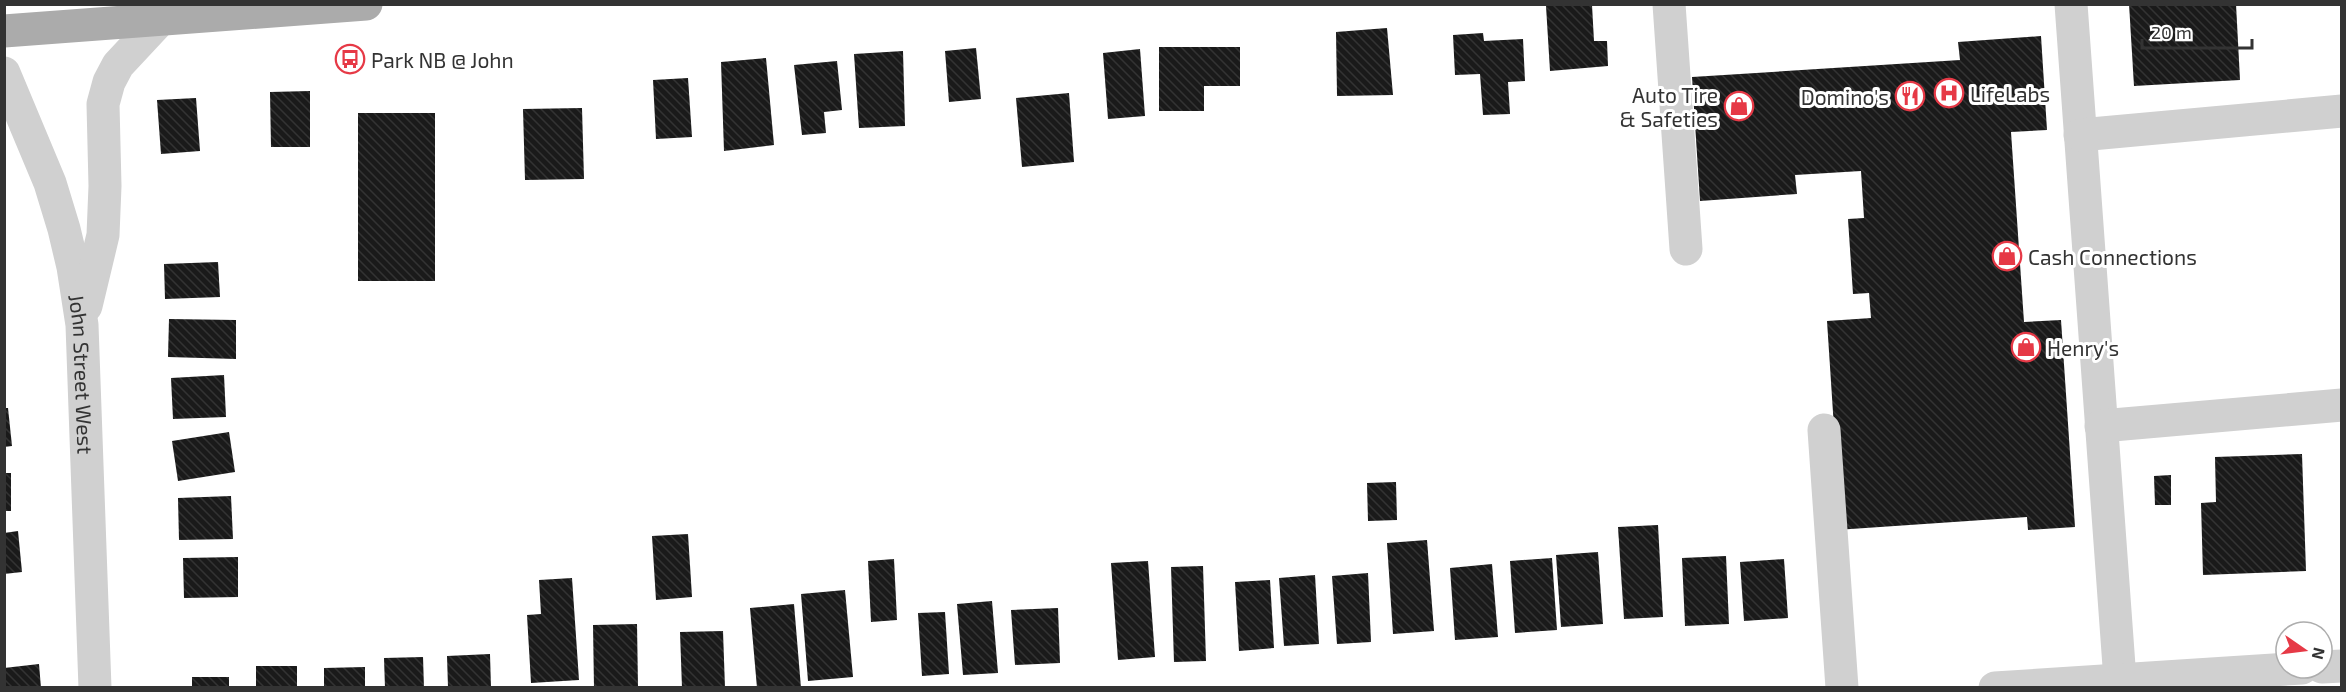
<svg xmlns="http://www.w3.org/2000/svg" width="2346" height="692" viewBox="0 0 2346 692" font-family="'Exo 2',sans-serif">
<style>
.building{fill:url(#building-back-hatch)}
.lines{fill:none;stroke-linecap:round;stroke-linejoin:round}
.minor{stroke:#d0d0d0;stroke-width:33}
.major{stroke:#ababab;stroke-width:33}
.labels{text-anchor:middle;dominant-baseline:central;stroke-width:6;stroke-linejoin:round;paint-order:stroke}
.poi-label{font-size:21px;fill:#333;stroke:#fff;text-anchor:start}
.street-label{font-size:21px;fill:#333;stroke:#fff}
</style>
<defs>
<pattern id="building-back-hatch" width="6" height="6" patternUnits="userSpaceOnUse" patternTransform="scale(1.5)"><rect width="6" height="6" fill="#1a1a1a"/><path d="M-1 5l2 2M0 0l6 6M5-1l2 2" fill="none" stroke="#333"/></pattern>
</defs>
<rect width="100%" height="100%" fill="#fff"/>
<g class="building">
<polygon points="1551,4 1592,5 1594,41 1607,41 1608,66 1550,71 1546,6"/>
<polygon points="2129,4 2236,4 2240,80 2134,86"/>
<polygon points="1387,28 1393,95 1337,96 1336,32"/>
<polygon points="1483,33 1484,41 1523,39 1525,81 1508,82 1510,114 1483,115 1480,74 1455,75 1453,35"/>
<polygon points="2041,36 2047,130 2011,132 2024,322 2061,320 2075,527 2028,530 2027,517 1836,530 1835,443 1827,321 1871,318 1869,293 1853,294 1848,219 1864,218 1861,171 1795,175 1797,194 1700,201 1692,77 1960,60 1958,42"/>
<polygon points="1159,47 1240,47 1240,86 1204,86 1204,111 1159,111"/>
<polygon points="976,48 981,99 949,102 945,51"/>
<polygon points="1140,49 1145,116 1108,119 1103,53"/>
<polygon points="903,51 905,126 859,128 854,54"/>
<polygon points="766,58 774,145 724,151 721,62"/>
<polygon points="837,61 842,110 824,112 826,133 802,135 794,65"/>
<polygon points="688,78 692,137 656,139 653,80"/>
<polygon points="310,91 310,147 271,147 270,92"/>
<polygon points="1069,93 1074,162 1022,167 1016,98"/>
<polygon points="196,98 200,151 161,154 157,100"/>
<polygon points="582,108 584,179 525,180 523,109"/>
<rect x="358" y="113" width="77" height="168"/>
<polygon points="218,262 220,297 165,299 164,264"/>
<polygon points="169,319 236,320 236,359 168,357"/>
<polygon points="224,375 226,417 173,419 171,378"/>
<polygon points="4,408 8,408 12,446 4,447"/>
<polygon points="229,432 235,472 178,481 172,441"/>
<polygon points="2302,454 2306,571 2203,575 2201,503 2216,502 2215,457"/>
<rect x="4" y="473" width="7" height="38"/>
<polygon points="2171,475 2171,505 2155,505 2154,476"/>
<polygon points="1396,482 1397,520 1368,521 1367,483"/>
<polygon points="231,496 233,539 179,540 178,498"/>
<polygon points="1658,525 1663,617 1624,619 1618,527"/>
<polygon points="18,531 22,572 4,574 4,533"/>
<polygon points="688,534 692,597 656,600 652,536"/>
<polygon points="1427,540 1434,631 1393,634 1387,543"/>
<polygon points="1598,552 1603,624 1561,627 1556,555"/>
<polygon points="1726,556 1729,624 1685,626 1682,558"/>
<polygon points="238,557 238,597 184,598 183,558"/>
<polygon points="1552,558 1557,630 1515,633 1510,561"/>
<polygon points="894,559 897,620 871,622 868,561"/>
<polygon points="1784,559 1788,618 1744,621 1740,562"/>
<polygon points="1148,561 1155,657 1118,660 1111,563"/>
<polygon points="1492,564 1498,637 1455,640 1450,568"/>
<polygon points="1203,566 1206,661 1174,662 1171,567"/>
<polygon points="1368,573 1371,642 1337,644 1332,576"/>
<polygon points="1315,575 1319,644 1284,646 1279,578"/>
<polygon points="572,578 579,680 531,683 527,615 541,614 539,580"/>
<polygon points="1270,580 1274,648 1239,651 1235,582"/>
<polygon points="845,590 853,677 808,681 801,594"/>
<polygon points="992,601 998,673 963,675 957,604"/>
<polygon points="794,604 801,688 757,688 750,608"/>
<polygon points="1058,608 1060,663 1015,665 1011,610"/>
<polygon points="945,612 949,674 922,676 918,613"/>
<polygon points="637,624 638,687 594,688 593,625"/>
<polygon points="723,631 725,688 682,688 680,632"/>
<polygon points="490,654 491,688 448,688 447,656"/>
<polygon points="423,657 424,688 385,688 384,658"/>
<polygon points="39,664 41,688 4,688 4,668"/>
<rect x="256" y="666" width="41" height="22"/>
<polygon points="365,667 365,688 324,688 324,668"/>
<rect x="192" y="677" width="37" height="11"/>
</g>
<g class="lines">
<g class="minor">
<polyline points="1669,4 1686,249"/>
<polyline points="2071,4 2120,680"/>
<path id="s1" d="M4,73L50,183L64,229L73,267L82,325L95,688"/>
<polyline points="2080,135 2342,111"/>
<polyline points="86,306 103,235 105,186 103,104 109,82 118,65 160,20"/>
<polyline points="2101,426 2342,405"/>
<polyline points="1824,430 1842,688"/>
<polyline points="2322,667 2342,666"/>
<polyline points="1995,688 2302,668"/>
</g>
<polyline class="major" points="4,31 366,4"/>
</g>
<defs>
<g id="bus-ring" transform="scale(1.5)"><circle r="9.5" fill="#fff" stroke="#e63946" stroke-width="1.5"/><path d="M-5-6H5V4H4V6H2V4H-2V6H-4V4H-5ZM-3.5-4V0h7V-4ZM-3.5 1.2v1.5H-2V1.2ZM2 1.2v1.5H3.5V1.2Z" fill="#e63946"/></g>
<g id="hospital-ring" transform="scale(1.5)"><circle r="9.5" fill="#fff" stroke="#e63946" stroke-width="1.5"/><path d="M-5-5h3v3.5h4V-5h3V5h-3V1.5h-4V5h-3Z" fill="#e63946"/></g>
<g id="restaurant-ring" transform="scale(1.5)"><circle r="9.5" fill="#fff" stroke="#e63946" stroke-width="1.5"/><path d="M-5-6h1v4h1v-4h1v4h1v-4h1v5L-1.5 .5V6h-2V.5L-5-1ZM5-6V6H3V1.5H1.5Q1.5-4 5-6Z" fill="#e63946"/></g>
<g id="shop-ring" transform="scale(1.5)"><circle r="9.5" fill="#fff" stroke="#e63946" stroke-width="1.5"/><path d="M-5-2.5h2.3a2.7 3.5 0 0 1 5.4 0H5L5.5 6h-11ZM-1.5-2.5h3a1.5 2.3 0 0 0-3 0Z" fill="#e63946"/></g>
</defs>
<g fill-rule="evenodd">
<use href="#bus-ring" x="350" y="59"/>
<use href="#hospital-ring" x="1949" y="93"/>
<use href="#restaurant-ring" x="1910" y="96"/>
<use href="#shop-ring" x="1739" y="106"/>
<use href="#shop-ring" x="2007" y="256"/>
<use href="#shop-ring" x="2026" y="347"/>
</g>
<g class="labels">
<g class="poi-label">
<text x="371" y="59">Park NB @ John</text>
<text x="1970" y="93">LifeLabs</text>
<text x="1718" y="94" text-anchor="end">Auto Tire<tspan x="1718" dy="24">&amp; Safeties</tspan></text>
<text x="1889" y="96" text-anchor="end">Domino's</text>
<text x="2028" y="256">Cash Connections</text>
<text x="2047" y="347">Henry's</text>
</g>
<g class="street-label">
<text stroke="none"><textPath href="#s1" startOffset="314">John Street West</textPath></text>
</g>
</g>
<rect width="2346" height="692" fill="none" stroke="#333333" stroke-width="12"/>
<g transform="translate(2304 650) rotate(104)"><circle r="28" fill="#ffffff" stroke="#adadad" stroke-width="1.5"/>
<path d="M0-4.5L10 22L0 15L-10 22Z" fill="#e63946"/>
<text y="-9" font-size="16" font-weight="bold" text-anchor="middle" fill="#333333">N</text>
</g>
<path d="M2142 39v9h110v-9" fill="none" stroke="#333333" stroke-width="3"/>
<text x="2151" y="39" font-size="18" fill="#333333" stroke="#ffffff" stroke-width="4.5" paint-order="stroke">20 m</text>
</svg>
